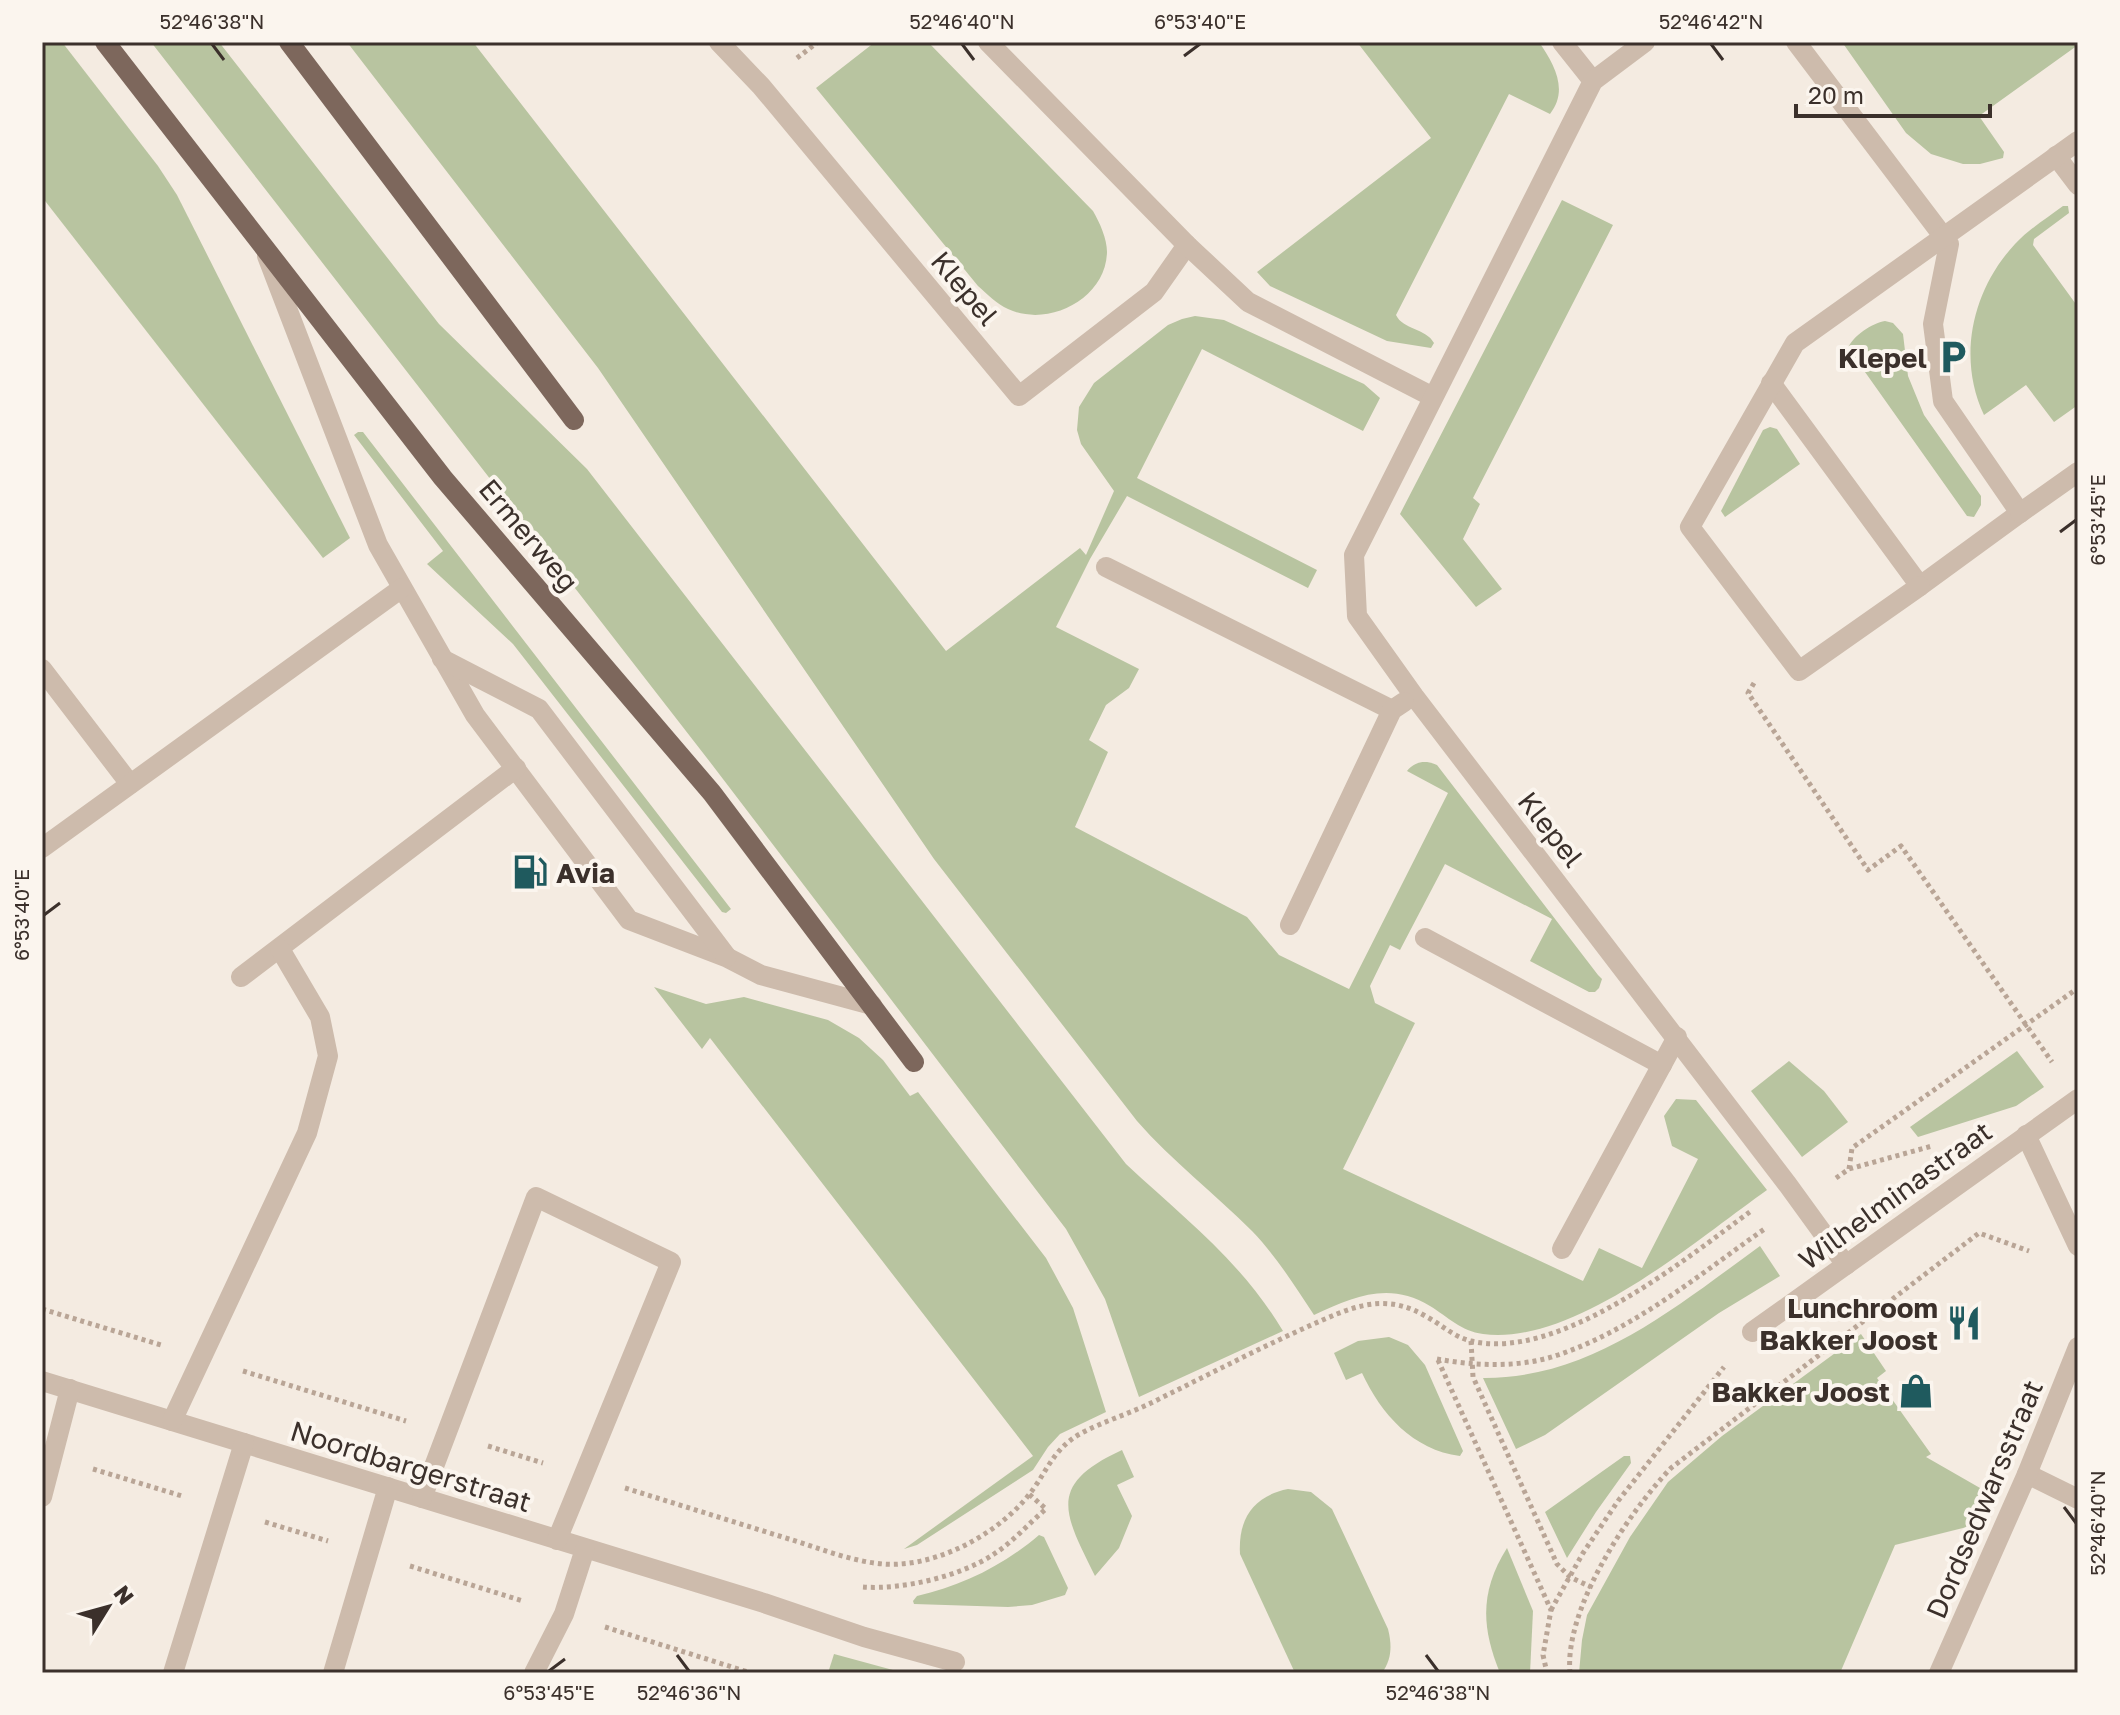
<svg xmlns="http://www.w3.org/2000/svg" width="2120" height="1715" viewBox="0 0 2120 1715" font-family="'Golos Text',sans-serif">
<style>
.green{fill:#b8c4a0}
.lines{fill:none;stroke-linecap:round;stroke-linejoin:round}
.path{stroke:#b9a596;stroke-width:5;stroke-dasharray:4 4;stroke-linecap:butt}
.minor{stroke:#cdbbac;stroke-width:20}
.major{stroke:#7d675c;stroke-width:20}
.ticks{fill:none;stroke:#3b302b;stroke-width:3}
.labels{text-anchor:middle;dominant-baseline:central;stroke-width:8;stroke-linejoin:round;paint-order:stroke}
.street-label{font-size:28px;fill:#3b302b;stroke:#fbf5ee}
.poi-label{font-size:28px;font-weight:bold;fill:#3b302b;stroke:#fbf5ee;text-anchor:end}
.neatline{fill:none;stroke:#3b302b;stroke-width:3}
.ticks-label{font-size:20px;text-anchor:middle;fill:#3b302b}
</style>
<rect width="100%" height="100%" fill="#f4ebe1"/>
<g class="green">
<polygon points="42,42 62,42 158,166 177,195 350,538 323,558 42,197"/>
<path d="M151,42H219L439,324L587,469L1126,1164C1185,1219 1241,1261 1283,1331L1139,1397L1105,1299L1066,1229L710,762Z"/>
<path d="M347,42H473L946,651L1080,548L1086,555L1114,491L1081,444L1077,430L1079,407L1094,383L1168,325L1182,319L1195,316L1224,320L1364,384L1380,398L1363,431L1202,349L1137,478L1317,570L1308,588L1127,496L1090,559L1056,627L1139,669L1129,688L1106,705L1089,740L1108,752L1075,827L1247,917L1279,955L1349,989L1448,793L1407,771C1415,761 1426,760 1437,765L1598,975L1602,979L1599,988L1595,992H1589L1530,961L1552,919L1445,864L1400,950L1390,945L1370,986L1375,1003L1415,1023L1343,1169L1583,1281L1599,1248L1642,1268L1698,1159L1672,1146L1664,1116L1676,1099L1696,1100L1767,1190C1696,1240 1575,1346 1483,1334C1461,1331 1448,1317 1430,1306C1389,1281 1353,1297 1314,1315C1295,1286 1276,1256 1252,1231C1214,1193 1172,1161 1137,1121L934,859L598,368Z"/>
<path d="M875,42H928L1093,211C1100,223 1107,239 1107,252C1106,299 1048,328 1008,309C997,304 987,294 978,286L816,88Z"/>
<path d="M1357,42H1539C1554,64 1569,90 1550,114L1509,94L1396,315C1403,330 1426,328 1434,343L1431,348L1387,341L1270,286L1257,272L1431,138Z"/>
<polygon points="1842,42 2078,42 2078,45 1979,116 2004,152 2003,158 1980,164 1963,164 1931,154 1906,133"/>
<polygon points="1562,200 1613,225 1473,498 1480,504 1463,539 1502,589 1476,607 1400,514"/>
<path d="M2063,206H2068L2069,213L2034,239L2033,245L2078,307V405L2054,422L2026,385L1984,415C1957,358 1972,290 2015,244C2029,229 2047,218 2063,206Z"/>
<path d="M1885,321L1893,323L1903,334L1908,376L1924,415L1981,496V505L1974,517L1967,516L1848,348C1853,336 1872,323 1885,321Z"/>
<polygon points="1770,427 1777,429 1800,464 1725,517 1721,511 1763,430"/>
<polygon points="358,432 363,432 731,909 726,913 722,912 513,644 427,564 443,551 354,435"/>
<polygon points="654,987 706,1004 744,997 828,1020 859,1038 883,1060 910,1096 918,1092 1046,1258 1073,1308 1106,1412 1060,1434 1048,1447 1033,1470 917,1545 904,1549 1033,1456 710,1038 702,1049"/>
<polygon points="2017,1051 2044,1087 2016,1106 1918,1137 1910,1127"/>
<polygon points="1789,1061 1824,1091 1848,1122 1802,1157 1751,1091"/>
<path d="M1760,1246L1780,1276L1719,1313L1545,1435L1516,1449L1483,1378C1591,1379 1677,1306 1760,1246Z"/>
<polygon points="1861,1334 1886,1371 1877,1378 1931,1454 1926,1457 1987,1492 1971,1526 1895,1545 1840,1673 1579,1673 1582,1640 1587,1615 1630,1537 1668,1482 1722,1436"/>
<path d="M1389,1337L1408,1345L1425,1365L1463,1451L1460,1456C1413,1450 1381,1414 1362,1373L1346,1380L1334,1353L1358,1341Z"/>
<path d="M1122,1450L1134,1477L1117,1485L1132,1516L1119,1548L1095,1576C1064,1513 1046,1485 1122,1450Z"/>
<polygon points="1624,1456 1630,1456 1631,1463 1596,1512 1567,1558 1545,1512"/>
<path d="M1288,1489L1311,1492L1332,1509L1388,1629C1392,1645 1392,1659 1382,1673H1295L1240,1554C1238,1519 1253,1496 1288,1489Z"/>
<path d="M1039,1535L1044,1537L1068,1588L1065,1595L1032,1605L1008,1607L914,1604L913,1601L917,1596C962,1586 1004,1565 1039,1535Z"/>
<path d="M1507,1548L1533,1611L1530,1673H1500C1481,1627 1480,1591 1507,1548Z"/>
<polygon points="834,1654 904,1673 828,1673"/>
</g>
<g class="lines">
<g class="path">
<polyline points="797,58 818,42"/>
<polyline points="1754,683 1748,693 1868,870 1901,846 2052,1062"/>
<polyline points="1849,1169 1852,1148 2078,988"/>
<polyline points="1836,1178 1849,1169 1932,1146"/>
<polyline points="42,1309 161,1345"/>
<polyline points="1471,1341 1473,1377 1557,1564 1570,1577 1591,1587"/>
<path d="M1437,1359C1476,1366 1520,1368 1558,1355C1635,1329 1701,1273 1766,1228"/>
<polyline points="1438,1360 1551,1610 1543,1655 1547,1673"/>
<polyline points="243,1371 406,1421"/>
<polyline points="488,1446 543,1463"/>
<polyline points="93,1469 182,1496"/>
<path d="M625,1488C680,1505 734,1522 789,1539C822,1549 865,1567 900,1564C949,1561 1006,1528 1034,1488C1048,1468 1055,1449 1078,1435C1101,1422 1129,1414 1153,1402C1210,1374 1267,1344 1325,1319C1361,1303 1391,1295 1427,1317C1442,1325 1454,1337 1471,1341C1559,1362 1684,1260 1751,1211"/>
<polyline points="265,1522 328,1541"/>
<polyline points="410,1566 523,1601"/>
<path d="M863,1587C902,1590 962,1576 994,1554C1013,1542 1029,1523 1046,1509L1029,1494"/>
<polyline points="1551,1610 1583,1553 1618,1501 1724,1367"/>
<polyline points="605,1627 751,1673"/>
<path d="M1570,1673C1564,1609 1628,1513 1671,1468L1979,1233L2029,1251"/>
</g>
<g class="minor">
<polyline points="719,42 761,86 1019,396 1154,292 1187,245"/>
<polyline points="988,42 1187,245 1248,302 1433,397"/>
<polyline points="1562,42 1593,81"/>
<polyline points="1645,42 1593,81 1354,555 1357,616 1414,696 1788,1185 1846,1265"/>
<polyline points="2056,156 2078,185"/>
<polyline points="267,256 378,545 475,715 629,920 728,958 761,975 872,1005"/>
<polyline points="1771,383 1920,586 2020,513 1943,401 1933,324 1949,244 1796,42"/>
<polyline points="2020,513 2078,472"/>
<polyline points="1106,567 1392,710"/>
<polyline points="1920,586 1799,671 1690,527 1795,343 2078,141"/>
<polyline points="442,659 539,709 727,957"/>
<polyline points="42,669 130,784"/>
<polyline points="42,848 402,588"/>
<polyline points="1290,925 1392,710 1404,702"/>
<polyline points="1425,938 1662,1065"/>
<polyline points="241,977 516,768"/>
<polyline points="2026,1135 2078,1246"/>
<polyline points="1562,1249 1677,1037"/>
<polyline points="1752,1332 2078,1099"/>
<polyline points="42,1381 764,1603 864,1637 955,1662"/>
<polyline points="172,1421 307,1133 328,1056 320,1017 280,949"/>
<polyline points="2027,1474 2078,1499"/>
<polyline points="42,1497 70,1389"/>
<polyline points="422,1498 536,1197 671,1262 557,1540"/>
<polyline points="173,1673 244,1443"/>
<polyline points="333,1673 388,1487"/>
<polyline points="534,1673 564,1614 585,1549"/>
<polyline points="1939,1673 2027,1474 2078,1347"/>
</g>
<g class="major">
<polyline points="105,42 443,478 712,793 914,1062"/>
<polyline points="289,42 574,420"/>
</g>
</g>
<path class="ticks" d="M212,44L224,60M962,44L974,60M1711,44L1723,60M1184,56L1200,44M2060,532L2076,520M44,915L60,903M2064,1507L2076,1523M677,1655L689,1671M1426,1655L1438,1671M549,1671L565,1659"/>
<defs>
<g id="parking-bare" transform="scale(2.76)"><path d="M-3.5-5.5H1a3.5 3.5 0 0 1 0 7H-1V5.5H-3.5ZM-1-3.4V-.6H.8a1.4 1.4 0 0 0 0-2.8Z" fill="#1f5a5e" stroke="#fbf5ee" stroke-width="2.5" paint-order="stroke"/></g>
<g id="fuel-bare" transform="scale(2.76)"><path d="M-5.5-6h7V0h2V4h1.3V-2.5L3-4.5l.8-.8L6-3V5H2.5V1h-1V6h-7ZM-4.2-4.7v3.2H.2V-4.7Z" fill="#1f5a5e" stroke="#fbf5ee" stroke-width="2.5" paint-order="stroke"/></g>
<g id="restaurant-bare" transform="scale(2.76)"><path d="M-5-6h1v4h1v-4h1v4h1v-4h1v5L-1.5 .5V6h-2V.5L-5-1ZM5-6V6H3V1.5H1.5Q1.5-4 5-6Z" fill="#1f5a5e" stroke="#fbf5ee" stroke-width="2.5" paint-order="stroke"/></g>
<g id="shop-bare" transform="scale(2.76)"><path d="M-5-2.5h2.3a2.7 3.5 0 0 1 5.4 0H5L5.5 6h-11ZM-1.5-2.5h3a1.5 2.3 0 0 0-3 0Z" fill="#1f5a5e" stroke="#fbf5ee" stroke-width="2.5" paint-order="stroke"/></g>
</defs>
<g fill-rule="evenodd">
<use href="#parking-bare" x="1953" y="357"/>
<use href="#fuel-bare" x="530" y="872"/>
<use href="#restaurant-bare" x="1964" y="1323"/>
<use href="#shop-bare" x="1916" y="1391"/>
</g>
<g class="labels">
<g class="street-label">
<text transform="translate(965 288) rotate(50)">Klepel</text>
<text transform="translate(529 535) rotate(50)">Ermerweg</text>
<text transform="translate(1551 829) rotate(52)">Klepel</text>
<text transform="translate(1895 1195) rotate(-36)">Wilhelminastraat</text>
<text transform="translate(411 1466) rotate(17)">Noordbargerstraat</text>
<text transform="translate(1984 1499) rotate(-67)">Dordsedwarsstraat</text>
</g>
<g class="poi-label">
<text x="1927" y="357">Klepel</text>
<text x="556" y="872" text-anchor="start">Avia</text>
<text x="1938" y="1307">Lunchroom<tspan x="1938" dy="32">Bakker Joost</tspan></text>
<text x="1890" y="1391">Bakker Joost</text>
</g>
</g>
<rect width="2120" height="1715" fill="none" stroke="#fbf5ee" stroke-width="88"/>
<g transform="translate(108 1607) rotate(53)" stroke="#fbf5ee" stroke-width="6" paint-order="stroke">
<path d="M0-6L14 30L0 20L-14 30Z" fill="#3b302b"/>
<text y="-12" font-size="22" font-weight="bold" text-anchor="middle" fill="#3b302b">N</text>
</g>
<path d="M1796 104v12h194v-12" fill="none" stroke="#3b302b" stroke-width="4"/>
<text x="1808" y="104" font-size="24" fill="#3b302b" stroke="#fbf5ee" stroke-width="6" paint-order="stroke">20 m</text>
<rect x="44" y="44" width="2032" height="1627" class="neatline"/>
<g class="ticks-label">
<text x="212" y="29">52°46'38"N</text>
<text x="962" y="29">52°46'40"N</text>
<text x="1200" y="29">6°53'40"E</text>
<text x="1711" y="29">52°46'42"N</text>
<text transform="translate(2098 520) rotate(-90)" y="7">6°53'45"E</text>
<text transform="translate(22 915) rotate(-90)" y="7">6°53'40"E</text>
<text transform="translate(2098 1523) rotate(-90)" y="7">52°46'40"N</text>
<text x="549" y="1700">6°53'45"E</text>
<text x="689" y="1700">52°46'36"N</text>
<text x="1438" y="1700">52°46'38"N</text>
</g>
</svg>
